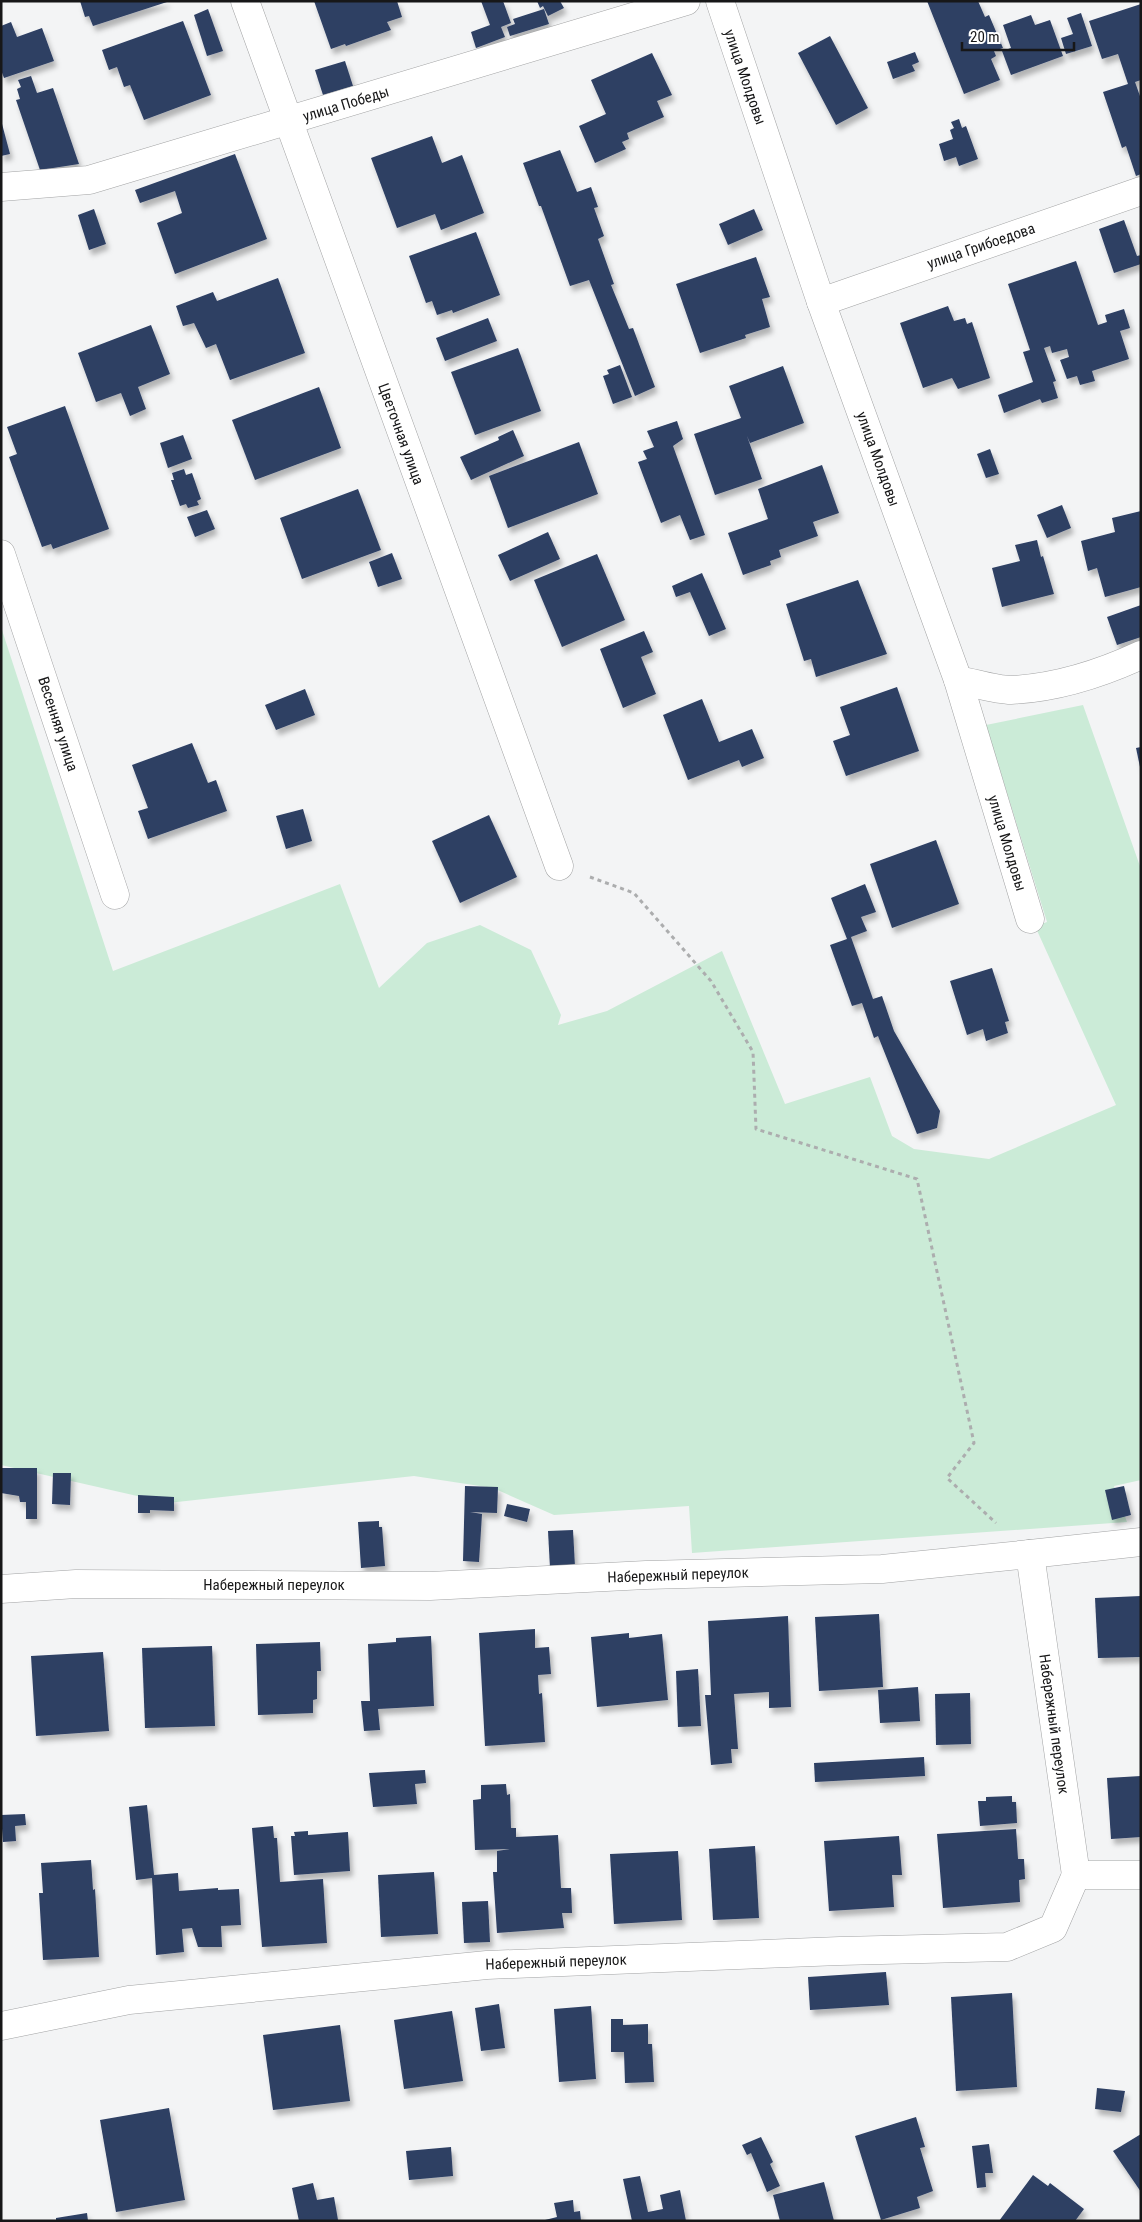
<svg xmlns="http://www.w3.org/2000/svg" width="1142" height="2222" viewBox="0 0 1142 2222" font-family="'Roboto Condensed',sans-serif">
<style>
.green{fill:#cbebd7}
.building{fill:#2d3f64;filter:url(#shadow)}
.lines{fill:none;stroke-linecap:round;stroke-linejoin:round}
.street-casing{stroke:#a2a3a4;stroke-width:29}
.path{stroke:#acadae;stroke-width:3;stroke-dasharray:4 4;stroke-linecap:butt}
.street{stroke:#fff;stroke-width:28}
.labels{text-anchor:middle;dominant-baseline:central;stroke-width:5;stroke-linejoin:round;paint-order:stroke}
.street-label{font-size:15px;fill:#171718;stroke:#fff}
</style>
<defs>
<filter id="shadow"><feDropShadow dx="3" dy="5.5" stdDeviation="2.5" flood-color="#0004"/></filter>
</defs>
<rect width="100%" height="100%" fill="#f3f4f5"/>
<polygon class="green" points="1,627 113,971 340,884 379,988 427,943 480,925 531,950 561,1015 558,1025 607,1011 722,951 785,1104 870,1077 892,1136 914,1149 989,1159 1116,1105 1035,926 1047,922 986,725 1083,705 1141,869 1141,1480 1114,1486 1127,1522 692,1553 689,1506 554,1515 493,1488 414,1476 168,1503 1,1465"/>
<g class="building">
<polygon points="80,1 167,1 167,2 93,26 89,16 85,17"/>
<polygon points="314,1 397,1 402,17 387,22 391,30 346,46 345,44 331,49"/>
<polygon points="481,1 503,1 511,23 501,27 505,37 476,48 471,32 490,25"/>
<polygon points="537,1 560,1 564,8 548,16 543,6 540,8"/>
<polygon points="927,1 978,1 985,17 989,15 1003,48 994,51 996,56 991,59 1000,80 964,94"/>
<polygon points="1141,4 1141,80 1135,82 1141,99 1141,174 1136,176 1126,146 1122,148 1103,92 1128,84 1118,54 1102,59 1089,21"/>
<polygon points="208,9 223,51 207,56 194,15"/>
<polygon points="544,9 549,24 510,36 507,27 515,24 513,19"/>
<polygon points="1081,13 1092,46 1066,54 1061,38 1073,34 1067,18"/>
<polygon points="1031,15 1035,25 1050,20 1063,56 1011,75 1002,51 1011,48 1003,25"/>
<polygon points="183,21 211,95 144,120 130,85 124,87 117,67 109,70 102,50"/>
<polygon points="11,22 17,37 42,28 54,61 4,78 1,70 1,26"/>
<polygon points="830,36 868,108 836,125 798,53"/>
<polygon points="915,52 919,62 912,65 915,71 893,79 887,62"/>
<polygon points="652,53 672,95 657,101 664,117 627,133 629,139 622,142 626,149 595,163 579,126 606,114 591,80"/>
<polygon points="345,61 353,86 323,95 315,70"/>
<polygon points="31,76 37,93 53,88 79,164 40,170 16,100 20,99 17,89 21,87 18,80"/>
<polygon points="959,119 962,128 966,126 978,159 959,166 956,157 944,161 939,144 953,139 950,130 954,128 951,122"/>
<polygon points="1,120 10,154 1,156"/>
<polygon points="432,136 442,163 462,155 484,213 441,230 435,214 397,228 371,158"/>
<polygon points="560,150 577,192 591,187 598,207 594,208 604,236 598,239 614,284 611,285 629,329 633,328 655,387 635,396 589,280 570,286 541,206 539,206 523,163"/>
<polygon points="235,154 267,239 175,274 157,223 182,213 175,191 140,203 135,190"/>
<polygon points="94,209 106,244 89,250 78,215"/>
<polygon points="754,209 763,230 728,245 719,224"/>
<polygon points="1124,220 1137,256 1141,255 1141,264 1114,273 1099,229"/>
<polygon points="476,232 500,295 453,313 452,310 437,315 432,301 426,303 409,256"/>
<polygon points="756,257 770,297 762,299 770,327 745,335 746,338 700,353 676,284"/>
<polygon points="1076,261 1098,325 1107,322 1105,315 1124,309 1130,328 1120,331 1129,359 1092,371 1095,381 1080,385 1077,376 1067,379 1060,360 1069,357 1067,349 1052,353 1050,346 1044,348 1056,381 1053,382 1058,398 1042,403 1040,399 1004,413 998,395 1033,382 1023,352 1030,350 1008,284"/>
<polygon points="278,278 305,353 230,380 216,344 206,348 194,323 183,326 176,306 213,292 217,301"/>
<polygon points="948,306 954,321 965,318 967,324 972,322 990,378 958,389 952,378 923,388 900,323"/>
<polygon points="488,318 497,341 445,361 436,338"/>
<polygon points="151,325 170,374 138,387 146,409 130,416 121,393 96,402 78,353"/>
<polygon points="518,348 541,411 475,435 451,372"/>
<polygon points="620,365 632,397 613,404 603,376 609,374 607,370"/>
<polygon points="783,366 804,423 750,443 747,436 762,479 715,495 694,434 741,418 729,386"/>
<polygon points="319,387 341,448 255,480 232,420"/>
<polygon points="65,406 109,529 53,549 51,544 42,547 9,457 17,454 7,427"/>
<polygon points="677,421 683,439 673,446 705,535 690,540 680,515 661,523 638,462 647,459 643,451 654,447 647,431"/>
<polygon points="513,430 524,456 471,480 460,457 499,440 498,437"/>
<polygon points="183,435 192,459 168,468 160,443"/>
<polygon points="579,442 598,494 508,528 489,476"/>
<polygon points="990,449 999,474 986,478 977,454"/>
<polygon points="822,465 839,513 813,522 818,536 779,550 781,557 770,561 771,565 743,575 728,533 768,519 758,489"/>
<polygon points="184,469 186,475 192,473 201,499 197,501 199,505 188,508 186,504 180,506 171,480 174,480 172,473"/>
<polygon points="358,489 381,550 302,579 280,518"/>
<polygon points="1062,505 1071,528 1047,538 1037,515"/>
<polygon points="207,510 215,529 195,537 187,517"/>
<polygon points="1141,511 1141,587 1105,597 1097,568 1088,571 1081,541 1115,532 1112,518"/>
<polygon points="548,532 560,559 510,581 498,555"/>
<polygon points="1037,540 1041,557 1043,556 1054,594 1002,607 992,568 1020,561 1015,545"/>
<polygon points="392,553 402,579 378,587 369,562"/>
<polygon points="597,554 625,620 562,647 534,580"/>
<polygon points="702,573 726,629 709,636 690,592 676,597 672,586"/>
<polygon points="858,580 887,654 816,677 811,659 804,661 786,604"/>
<polygon points="1141,605 1141,637 1117,645 1107,617"/>
<polygon points="644,631 653,652 641,657 656,694 623,708 600,649"/>
<polygon points="897,687 919,751 846,776 833,741 850,735 840,707"/>
<polygon points="305,689 315,715 276,730 265,705"/>
<polygon points="702,699 719,742 752,729 764,758 742,767 739,760 688,780 663,715"/>
<polygon points="192,743 208,783 216,780 227,811 148,839 138,811 148,808 132,765"/>
<polygon points="1141,747 1141,766 1140,767 1136,748"/>
<polygon points="303,809 312,841 286,849 276,816"/>
<polygon points="489,815 517,877 460,903 432,841"/>
<polygon points="936,840 959,904 892,928 870,864"/>
<polygon points="865,884 876,912 861,917 867,931 851,937 873,999 882,996 894,1031 940,1111 937,1128 917,1134 878,1036 874,1038 862,1003 852,1006 830,945 847,939 831,898"/>
<polygon points="992,968 1009,1021 1005,1022 1008,1033 986,1041 983,1029 967,1035 950,981"/>
<polygon points="1,1468 37,1468 37,1519 26,1519 26,1502 20,1502 19,1496 1,1493"/>
<polygon points="53,1473 71,1473 70,1505 52,1504"/>
<polygon points="465,1486 498,1487 497,1513 470,1512 482,1514 479,1562 463,1561"/>
<polygon points="1124,1486 1131,1515 1112,1520 1105,1490"/>
<polygon points="138,1495 174,1497 174,1511 150,1510 150,1513 138,1513"/>
<polygon points="507,1504 530,1509 527,1522 504,1516"/>
<polygon points="379,1521 379,1527 382,1527 385,1566 361,1568 358,1522"/>
<polygon points="573,1530 575,1567 550,1568 548,1531"/>
<polygon points="1141,1596 1141,1657 1098,1658 1095,1598"/>
<polygon points="879,1614 883,1687 819,1691 815,1617"/>
<polygon points="788,1616 791,1707 769,1708 769,1692 734,1694 738,1749 731,1749 732,1763 711,1765 705,1695 711,1695 708,1621"/>
<polygon points="535,1629 535,1648 549,1647 551,1674 538,1675 539,1694 542,1693 545,1742 485,1746 479,1633"/>
<polygon points="629,1633 629,1638 662,1634 668,1700 597,1707 591,1637"/>
<polygon points="431,1636 434,1706 378,1709 380,1730 364,1731 361,1701 370,1701 368,1644 396,1642 396,1638"/>
<polygon points="320,1642 321,1671 317,1671 317,1699 313,1700 313,1713 258,1715 256,1644"/>
<polygon points="212,1646 215,1726 145,1728 142,1648"/>
<polygon points="103,1652 109,1731 36,1736 31,1656"/>
<polygon points="698,1669 701,1726 678,1727 676,1671"/>
<polygon points="918,1687 920,1721 880,1723 878,1690"/>
<polygon points="970,1693 971,1744 936,1745 935,1694"/>
<polygon points="924,1757 925,1776 815,1782 814,1763"/>
<polygon points="425,1770 426,1783 415,1784 417,1804 373,1807 369,1773"/>
<polygon points="1141,1776 1141,1837 1111,1839 1107,1778"/>
<polygon points="506,1784 507,1795 510,1794 511,1828 516,1828 516,1837 558,1835 561,1888 571,1888 572,1913 562,1913 564,1928 497,1933 493,1872 497,1872 497,1851 510,1849 475,1850 473,1800 481,1799 481,1785"/>
<polygon points="1012,1796 1012,1802 1016,1802 1017,1823 980,1826 978,1801 986,1801 986,1797"/>
<polygon points="147,1805 154,1875 178,1873 179,1891 218,1888 218,1890 239,1889 241,1925 221,1926 222,1947 198,1947 192,1928 182,1929 184,1952 156,1955 152,1878 136,1880 129,1807"/>
<polygon points="25,1814 26,1825 15,1826 16,1841 3,1842 1,1815"/>
<polygon points="273,1826 274,1838 277,1838 280,1882 323,1879 327,1943 262,1947 252,1828"/>
<polygon points="1016,1829 1018,1859 1024,1859 1025,1879 1019,1880 1020,1902 943,1908 937,1834"/>
<polygon points="308,1831 308,1835 348,1832 350,1871 294,1875 291,1836 295,1836 294,1832"/>
<polygon points="899,1836 902,1875 892,1875 894,1907 829,1911 824,1841"/>
<polygon points="755,1846 759,1918 713,1920 709,1849"/>
<polygon points="678,1851 682,1920 614,1924 610,1854"/>
<polygon points="91,1860 93,1890 95,1889 99,1957 43,1960 39,1893 43,1893 41,1863"/>
<polygon points="434,1872 438,1934 381,1937 378,1875"/>
<polygon points="488,1901 490,1942 464,1943 462,1902"/>
<polygon points="886,1972 889,2005 810,2010 808,1977"/>
<polygon points="1012,1993 1017,2087 956,2091 951,1997"/>
<polygon points="499,2004 505,2048 481,2051 475,2008"/>
<polygon points="591,2006 596,2079 559,2082 554,2009"/>
<polygon points="452,2011 463,2081 404,2089 394,2020"/>
<polygon points="611,2019 623,2019 623,2025 648,2024 648,2044 652,2044 654,2082 625,2083 624,2052 611,2052"/>
<polygon points="340,2025 350,2101 273,2110 263,2035"/>
<polygon points="1097,2088 1125,2091 1121,2112 1095,2109"/>
<polygon points="169,2108 185,2200 116,2212 100,2120"/>
<polygon points="916,2117 925,2147 920,2148 933,2191 917,2197 920,2208 881,2220 855,2136"/>
<polygon points="1141,2134 1141,2192 1113,2151"/>
<polygon points="761,2137 773,2162 770,2164 780,2186 767,2192 751,2153 747,2155 742,2145"/>
<polygon points="989,2144 993,2173 985,2173 986,2187 977,2188 972,2146"/>
<polygon points="451,2147 453,2176 409,2180 406,2151"/>
<polygon points="1033,2175 1048,2186 1050,2183 1084,2209 1075,2221 999,2221"/>
<polygon points="640,2176 648,2212 663,2209 660,2195 680,2190 686,2221 632,2221 623,2179"/>
<polygon points="824,2182 834,2221 780,2221 773,2195"/>
<polygon points="313,2183 317,2200 334,2197 338,2220 299,2221 292,2188"/>
<polygon points="573,2200 574,2212 580,2211 581,2221 541,2221 557,2217 554,2203"/>
<polygon points="87,2213 88,2221 56,2221 56,2218"/>
</g>
<g class="lines">
<g class="street-casing">
<g id="street">
<polyline points="245,1 559,866"/>
<polyline points="720,1 821,302 958,680 1030,919"/>
<polyline points="1,187 89,180 686,1"/>
<polyline points="821,302 1141,191"/>
<polyline points="1,554 115,895"/>
<path d="M958,680C975,683 995,690 1011,690C1055,688 1102,673 1141,655"/>
<polyline points="1030,1554 1141,1542"/>
<polyline points="1,1589 76,1584 430,1586 646,1575 882,1569 1030,1554 1076,1875 1141,1875"/>
<polyline points="1,2026 129,2000 487,1965 840,1951 1007,1947 1053,1928 1076,1875"/>
</g>
</g>
<polyline class="path" points="590,877 634,893 711,981 753,1052 756,1129 917,1179 974,1443 947,1478 996,1523"/>
<use href="#street" class="street"/>
</g>
<g class="labels">
<g class="street-label">
<text transform="translate(745 77) rotate(71)">улица Молдовы</text>
<text transform="translate(346 104) rotate(-17)">улица Победы</text>
<text transform="translate(981 246) rotate(-19)">улица Грибоедова</text>
<text transform="translate(401 434) rotate(70)">Цветочная улица</text>
<text transform="translate(878 459) rotate(70)">улица Молдовы</text>
<text transform="translate(58 724) rotate(72)">Весенняя улица</text>
<text transform="translate(1007 843) rotate(73)">улица Молдовы</text>
<text transform="translate(678 1575) rotate(-2)">Набережный переулок</text>
<text x="274" y="1585">Набережный переулок</text>
<text transform="translate(1054 1724) rotate(82)">Набережный переулок</text>
<text transform="translate(556 1962) rotate(-2)">Набережный переулок</text>
</g>
</g>
<rect width="1142" height="2222" fill="none" stroke="#171718" stroke-width="5"/>
<path d="M962 42v8h112v-8" fill="none" stroke="#171718" stroke-width="2.5"/>
<text x="970" y="42" font-size="15" fill="#171718" stroke="#ffffff" stroke-width="4" paint-order="stroke">20 m</text>
</svg>
